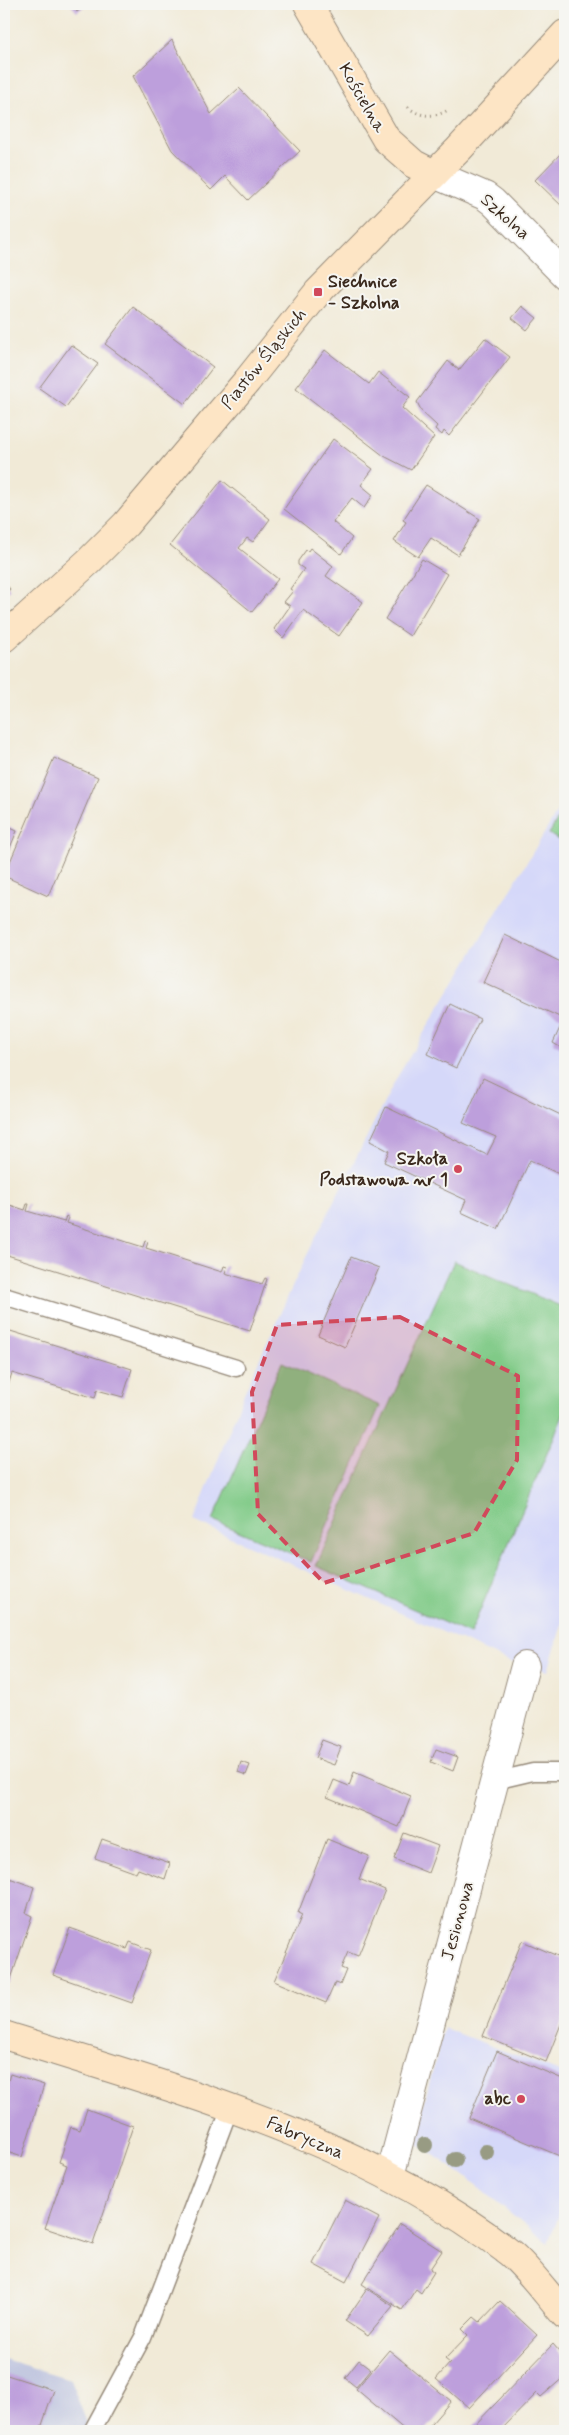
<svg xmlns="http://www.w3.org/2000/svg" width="569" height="2435" viewBox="0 0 569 2435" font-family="Mynerve,sans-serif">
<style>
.built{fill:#d5d8f9}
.industrial{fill:#bdc3de}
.green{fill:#80ca87;stroke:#5e7a52}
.building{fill:#bd9fdc}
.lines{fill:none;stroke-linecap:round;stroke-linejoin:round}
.lane-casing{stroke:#968a7a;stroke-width:19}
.street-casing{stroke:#968a7a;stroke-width:30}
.secondary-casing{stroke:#968a7a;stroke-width:30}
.path{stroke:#968a7a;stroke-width:3;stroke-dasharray:1 4;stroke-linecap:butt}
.lane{stroke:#fff;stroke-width:16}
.street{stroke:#fff;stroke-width:28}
.secondary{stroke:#fde5c5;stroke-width:28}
.tree{fill:#989b83}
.marked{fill:#d1495b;fill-opacity:0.2;stroke:#d1495b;stroke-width:4;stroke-dasharray:10 6;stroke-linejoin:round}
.poi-dot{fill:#d1495b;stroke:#f6f6f2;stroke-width:2}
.labels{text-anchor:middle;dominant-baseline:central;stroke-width:4;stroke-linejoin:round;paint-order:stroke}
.street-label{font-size:18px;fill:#3b2a1e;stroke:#f6f6f2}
.poi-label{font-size:18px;font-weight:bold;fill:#3b2a1e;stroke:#f6f6f2;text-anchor:end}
</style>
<rect width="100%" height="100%" fill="#f6f6f2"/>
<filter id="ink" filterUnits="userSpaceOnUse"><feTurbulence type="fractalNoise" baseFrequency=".02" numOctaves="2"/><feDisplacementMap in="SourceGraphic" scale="10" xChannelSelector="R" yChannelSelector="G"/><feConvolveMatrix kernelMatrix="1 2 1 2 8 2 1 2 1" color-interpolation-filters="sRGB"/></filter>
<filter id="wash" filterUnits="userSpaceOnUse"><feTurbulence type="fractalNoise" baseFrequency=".0096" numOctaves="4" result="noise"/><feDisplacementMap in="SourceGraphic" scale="20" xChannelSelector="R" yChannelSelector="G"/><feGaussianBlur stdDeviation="1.12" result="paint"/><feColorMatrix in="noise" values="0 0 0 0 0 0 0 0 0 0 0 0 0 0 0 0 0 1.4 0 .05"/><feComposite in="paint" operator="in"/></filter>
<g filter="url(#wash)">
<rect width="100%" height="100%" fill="#f1ead7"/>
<g class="built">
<polygon points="565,799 565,1614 548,1671 510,1662 194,1521 245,1391 305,1259 396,1079"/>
<polygon points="444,2028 565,2074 565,2199 548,2243 465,2176 414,2142"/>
</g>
<polygon class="industrial" points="4,2359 70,2379 90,2431 4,2431"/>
<g class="green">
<polygon points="565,807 565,844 549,834"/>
<polygon points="454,1261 565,1308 565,1411 470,1634 316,1566"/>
<polygon points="282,1362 380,1406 311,1562 213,1520"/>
</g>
<g id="blocks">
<g class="building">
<polygon points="70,4 87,4 77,12"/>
<polygon points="172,40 211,114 239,88 300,151 248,200 225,176 211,190 172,150 133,76"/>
<polygon points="565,149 565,209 535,180"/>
<polygon points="522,306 537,318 527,330 512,318"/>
<polygon points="133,307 213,367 185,404 105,344"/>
<polygon points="485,338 510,357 449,436 444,431 442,435 435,429 437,426 422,412 417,402 448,361 459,370"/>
<polygon points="71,345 98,364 66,407 39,388"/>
<polygon points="325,350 369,384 378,372 410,397 402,408 434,437 411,470 384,456 296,388"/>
<polygon points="333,439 373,469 361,485 373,495 364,508 352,498 333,522 352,538 341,554 284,509"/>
<polygon points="222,480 270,519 253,542 247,538 239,548 278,579 252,612 170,545"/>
<polygon points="426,485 480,519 458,555 431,538 418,557 394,541 406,522 403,520"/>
<polygon points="310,548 333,566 326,576 363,602 339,636 303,610 283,638 274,629 290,606 284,602 293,591 290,589 304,569 298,565 298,561 306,550 308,551"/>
<polygon points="422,559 447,574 410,636 385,619"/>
<polygon points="4,582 10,589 4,596"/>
<polygon points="54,758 98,777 48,896 4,876"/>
<polygon points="4,825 17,831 4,862"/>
<polygon points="505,935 565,964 565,1050 553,1043 564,1019 483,982"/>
<polygon points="450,1004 480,1019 456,1068 427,1054"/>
<polygon points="483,1078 565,1117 565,1177 530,1160 498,1229 461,1212 466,1200 384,1162 389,1151 370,1141 386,1107 487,1155 496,1137 463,1123"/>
<polygon points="4,1203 25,1210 27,1204 29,1204 27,1211 64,1222 66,1216 69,1218 67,1223 143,1247 145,1241 148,1242 146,1248 222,1272 224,1266 227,1267 225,1273 262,1284 265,1278 267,1279 250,1331 4,1254"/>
<polygon points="351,1257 379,1268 345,1347 318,1335"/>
<polygon points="4,1329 132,1369 123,1397 97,1390 95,1398 12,1373 4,1398"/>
<polygon points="322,1740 341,1747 334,1765 315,1758"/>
<polygon points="436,1749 458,1757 453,1771 431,1762"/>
<polygon points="241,1762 250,1765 246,1775 238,1772"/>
<polygon points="354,1772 411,1796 399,1827 327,1797 334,1780 349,1786"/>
<polygon points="404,1833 438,1846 428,1873 394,1859"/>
<polygon points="102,1839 170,1863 165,1879 138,1869 136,1873 95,1858"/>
<polygon points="327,1839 369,1856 359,1879 385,1890 358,1956 348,1952 341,1968 346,1970 340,1985 335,1983 326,2003 274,1981 302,1915 298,1913"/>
<polygon points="4,1876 34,1887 26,1913 32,1916 9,1985 4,1983"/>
<polygon points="70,1928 127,1949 130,1942 151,1950 132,2003 53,1975"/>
<polygon points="522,1941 565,1959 565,2014 546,2062 483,2036"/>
<polygon points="497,2051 565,2080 565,2150 562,2157 469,2118"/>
<polygon points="10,2074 44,2085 22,2157 4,2151 4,2095"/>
<polygon points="87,2109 133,2126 93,2244 45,2228 67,2165 59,2162 71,2127 80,2130"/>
<polygon points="345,2200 379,2218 346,2282 313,2264"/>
<polygon points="400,2224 442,2251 430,2269 434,2272 421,2293 416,2289 402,2310 362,2284"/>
<polygon points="367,2289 393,2306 368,2336 345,2321"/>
<polygon points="500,2301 537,2335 469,2408 436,2379 450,2363 445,2359 468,2335 462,2329 474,2317 480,2322"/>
<polygon points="553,2344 565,2358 565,2376 541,2397 537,2393 500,2431 469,2431"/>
<polygon points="389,2350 451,2401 425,2431 406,2431 356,2389"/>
<polygon points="359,2360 371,2369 356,2387 345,2378"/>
<polygon points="4,2374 54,2390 40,2431 4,2431"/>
</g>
</g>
</g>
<g filter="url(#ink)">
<use href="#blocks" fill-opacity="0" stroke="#968a7a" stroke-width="1"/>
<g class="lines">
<g class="lane-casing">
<g id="lane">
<polyline points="4,1296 236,1368"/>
<polyline points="495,1781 533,1772 565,1772"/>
<polyline points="92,2431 143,2337 230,2108"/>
</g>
</g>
<g class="street-casing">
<g id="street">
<polyline points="434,174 485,196 493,202 565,275"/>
<polyline points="390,2176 525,1666"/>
</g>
</g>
<g class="secondary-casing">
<g id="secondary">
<polyline points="308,4 386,139 414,164 434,174"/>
<polyline points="4,638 88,562 126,524 247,381 318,292 459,149 565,34"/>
<path d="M4,2035C179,2090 363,2139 510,2253C528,2268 549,2297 565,2315"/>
</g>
</g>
<path class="path" d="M408,107C419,117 435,118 448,110"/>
<use href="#lane" class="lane"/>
<use href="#street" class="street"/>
<use href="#secondary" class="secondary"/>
</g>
<g class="tree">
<circle cx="425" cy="2145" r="8"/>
<circle cx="486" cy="2152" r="8"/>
<circle cx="455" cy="2160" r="8"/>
</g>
</g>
<path class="marked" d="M400,1317L518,1376L517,1460L474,1533L324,1583L258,1514L252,1392L277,1325Z"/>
<g class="poi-dot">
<rect x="313" y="287" width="10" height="10" rx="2.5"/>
<circle cx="458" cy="1169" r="5"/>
<circle cx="521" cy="2099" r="5"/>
</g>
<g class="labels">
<g class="street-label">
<text transform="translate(362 98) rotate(60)">Kościelna</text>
<text transform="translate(505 217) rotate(42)">Szkolna</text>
<text transform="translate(264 359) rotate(-51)">Piastów Śląskich</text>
<text transform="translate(458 1921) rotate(-75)">Jesionowa</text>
<text transform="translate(305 2138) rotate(23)">Fabryczna</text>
</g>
<g class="poi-label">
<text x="328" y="282" text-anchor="start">Siechnice<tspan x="328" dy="21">- Szkolna</tspan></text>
<text x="448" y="1159">Szkoła<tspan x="448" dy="21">Podstawowa nr 1</tspan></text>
<text x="511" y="2099">abc</text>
</g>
</g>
<rect width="569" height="2435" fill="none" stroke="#f6f6f2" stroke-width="20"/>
</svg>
